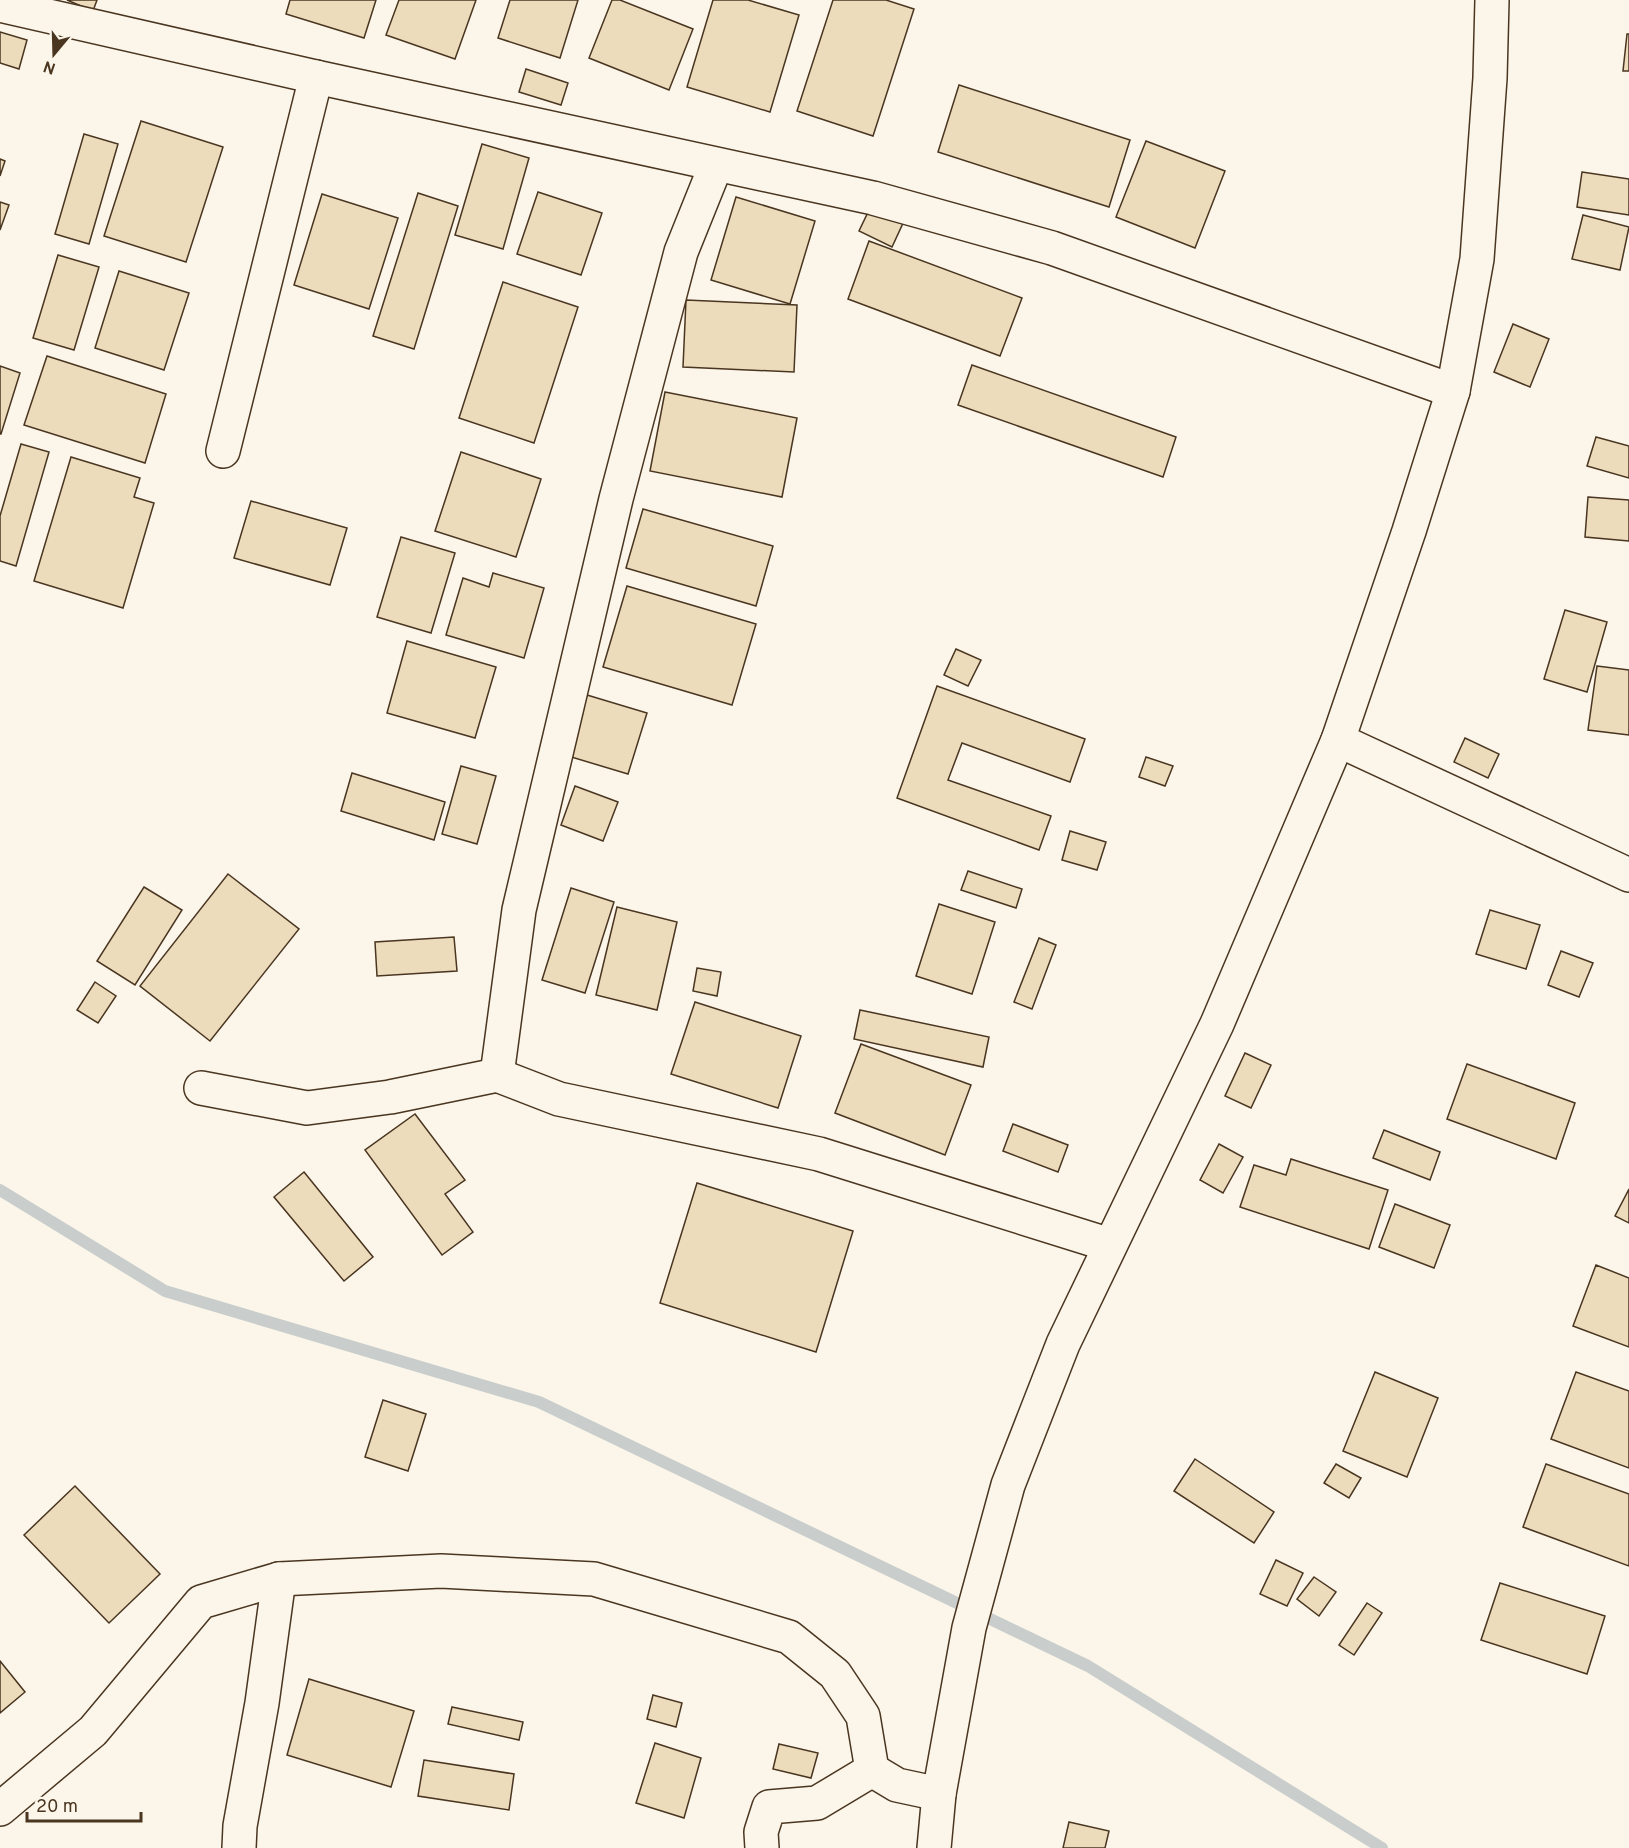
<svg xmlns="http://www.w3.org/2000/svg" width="1629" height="1848" viewBox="0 0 1629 1848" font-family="Overpass,sans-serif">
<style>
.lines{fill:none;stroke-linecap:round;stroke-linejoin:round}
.stream{stroke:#c9cecd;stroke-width:12}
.building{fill:#ecdcbc;stroke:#4a3520;stroke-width:1.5}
.minor-casing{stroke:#4a3520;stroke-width:36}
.major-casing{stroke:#4a3520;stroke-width:36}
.minor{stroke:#fbf6e9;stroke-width:33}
.major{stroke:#fbf6e9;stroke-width:33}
</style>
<rect width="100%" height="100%" fill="#fbf6e9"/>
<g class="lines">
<polyline class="stream" points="0,1190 165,1291 539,1402 1088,1666 1382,1848"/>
</g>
<g class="building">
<polygon points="67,0 97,0 93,11"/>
<polygon points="290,0 376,0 364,38 286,14"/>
<polygon points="399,0 476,0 455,59 386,35"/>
<polygon points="510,0 578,0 560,58 498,38"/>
<polygon points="612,0 620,0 693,29 669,90 589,58"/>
<polygon points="713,0 748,0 799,15 770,112 687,87"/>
<polygon points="833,0 886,0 914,9 873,136 797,111"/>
<polygon points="0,32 27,40 19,69 0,63"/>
<polygon points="1627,34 1629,34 1629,71 1623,71"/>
<polygon points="526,69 568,83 561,105 519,92"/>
<polygon points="959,85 1130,140 1109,207 938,152"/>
<polygon points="141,121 223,147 186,262 104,236"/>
<polygon points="84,134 118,144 89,244 55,234"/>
<polygon points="1146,141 1225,171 1195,248 1116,217"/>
<polygon points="482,144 529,158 503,249 455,235"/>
<polygon points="0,159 5,161 0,176"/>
<polygon points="1582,172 1629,179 1629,215 1577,207"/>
<polygon points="538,192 602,213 581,275 517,254"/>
<polygon points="418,193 458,206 414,349 373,336"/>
<polygon points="322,194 398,218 369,309 294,285"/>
<polygon points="736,197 815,221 790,304 711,280"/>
<polygon points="0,202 9,205 0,230"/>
<polygon points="871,206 904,221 892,247 859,231"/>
<polygon points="1583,215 1629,227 1620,270 1572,259"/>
<polygon points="869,241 1022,298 1000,356 848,299"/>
<polygon points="58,255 99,267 74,350 33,338"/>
<polygon points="119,271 189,293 164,370 95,348"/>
<polygon points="503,282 578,307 534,443 459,418"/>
<polygon points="686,300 797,305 794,372 683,367"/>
<polygon points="1513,324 1549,339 1530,387 1494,372"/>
<polygon points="47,356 166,394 145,463 24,425"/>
<polygon points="972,365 1176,437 1163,477 958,405"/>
<polygon points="0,366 20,373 1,434 0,434"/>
<polygon points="665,392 797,418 782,497 650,471"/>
<polygon points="1596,437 1629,446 1629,478 1587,466"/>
<polygon points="21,444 49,452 16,566 0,561 0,516"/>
<polygon points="461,452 541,479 516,557 435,531"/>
<polygon points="71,457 140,478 134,497 154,503 123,608 34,581"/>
<polygon points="1588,497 1629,500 1629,541 1585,537"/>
<polygon points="251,501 347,528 330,585 234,558"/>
<polygon points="643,509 773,546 756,606 626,568"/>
<polygon points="401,537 455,553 431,633 377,617"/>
<polygon points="493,573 544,588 524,658 446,635 463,578 489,587"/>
<polygon points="627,586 756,624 732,705 603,667"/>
<polygon points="1565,610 1607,622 1587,692 1544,679"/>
<polygon points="407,641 496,667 475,738 387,713"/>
<polygon points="956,649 981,660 968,686 944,675"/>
<polygon points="1597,666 1629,670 1629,735 1588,730"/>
<polygon points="937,686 1085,739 1070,782 962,743 948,780 1051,816 1039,850 897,798"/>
<polygon points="587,695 647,713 628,774 568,756"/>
<polygon points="1465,738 1499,754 1488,778 1454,762"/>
<polygon points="1146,757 1173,766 1165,786 1139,777"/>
<polygon points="461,766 496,776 477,844 442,834"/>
<polygon points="352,773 445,802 434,840 341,811"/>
<polygon points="575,786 618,802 603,841 561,825"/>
<polygon points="1070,831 1106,842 1097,870 1062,860"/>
<polygon points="968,871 1022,889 1016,908 961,890"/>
<polygon points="228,874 299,929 210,1041 140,986"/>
<polygon points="144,887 182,910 135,985 97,961"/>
<polygon points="571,888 614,902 585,993 542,980"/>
<polygon points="939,904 995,922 972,994 916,976"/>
<polygon points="617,907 677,922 657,1010 596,995"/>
<polygon points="1490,910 1540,925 1526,969 1476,954"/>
<polygon points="454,937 457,971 377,976 375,942"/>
<polygon points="1039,938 1056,945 1032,1009 1014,1002"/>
<polygon points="1561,951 1593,963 1579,997 1548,985"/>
<polygon points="697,968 721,972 717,996 693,991"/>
<polygon points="95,982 116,996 98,1023 77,1010"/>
<polygon points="695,1002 801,1036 778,1108 671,1074"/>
<polygon points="860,1010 989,1037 983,1067 854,1039"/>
<polygon points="861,1044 971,1085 945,1155 835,1113"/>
<polygon points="1245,1053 1271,1065 1251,1108 1225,1096"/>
<polygon points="1467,1064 1575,1103 1556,1159 1447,1119"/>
<polygon points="415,1114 465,1180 445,1194 473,1232 442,1255 365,1150"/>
<polygon points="1013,1124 1068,1145 1058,1172 1003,1151"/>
<polygon points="1384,1130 1440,1152 1430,1180 1373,1158"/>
<polygon points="1219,1144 1243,1157 1223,1193 1200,1180"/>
<polygon points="1291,1159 1388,1190 1369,1249 1240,1207 1254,1165 1286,1175"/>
<polygon points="304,1172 373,1257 344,1281 274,1197"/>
<polygon points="697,1183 853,1231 816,1352 660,1303"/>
<polygon points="1629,1189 1629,1223 1615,1216"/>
<polygon points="1395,1204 1450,1225 1434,1268 1379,1247"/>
<polygon points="1596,1265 1629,1278 1629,1347 1573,1326"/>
<polygon points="1375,1372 1438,1398 1407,1477 1343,1451"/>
<polygon points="1576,1372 1629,1391 1629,1468 1551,1439"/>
<polygon points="383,1400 426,1414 408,1471 365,1457"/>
<polygon points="1195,1459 1274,1512 1254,1543 1174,1491"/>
<polygon points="1336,1464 1361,1478 1349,1498 1324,1483"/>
<polygon points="1546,1464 1629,1494 1629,1566 1523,1527"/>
<polygon points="75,1486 160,1574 109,1623 24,1535"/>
<polygon points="1276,1560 1303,1573 1287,1606 1260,1594"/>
<polygon points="1314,1577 1336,1592 1319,1616 1297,1599"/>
<polygon points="1500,1583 1605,1616 1587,1674 1481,1640"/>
<polygon points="1367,1603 1382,1613 1354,1655 1339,1645"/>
<polygon points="0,1661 25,1692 0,1713"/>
<polygon points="309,1679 414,1711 391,1787 287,1755"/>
<polygon points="653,1695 682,1703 676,1727 647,1719"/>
<polygon points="452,1707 523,1722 519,1740 448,1724"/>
<polygon points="655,1743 701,1758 684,1818 636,1803"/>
<polygon points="779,1744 818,1753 811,1778 773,1769"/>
<polygon points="424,1760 514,1774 509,1810 418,1796"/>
<polygon points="1069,1822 1109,1831 1105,1848 1063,1848"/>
</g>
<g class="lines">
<g class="minor-casing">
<g id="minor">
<polyline points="0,5 316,77 873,198 1052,248 1453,391"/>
<polyline points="223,451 316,77"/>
<polyline points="1338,740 1629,875"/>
<polyline points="497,1075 519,910 616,499 681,252 716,165"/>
<polyline points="201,1088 307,1108 390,1097 497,1075 559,1099 819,1154 1110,1245"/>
<polyline points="0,1809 93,1731 201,1602 279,1579 441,1571 594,1579 789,1637 835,1674 863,1716 872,1770 897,1785 939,1794"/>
<polyline points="239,1848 240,1826 262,1703 279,1579"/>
<polyline points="762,1848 761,1832 769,1807 817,1803 872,1770"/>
</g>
</g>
<g class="major-casing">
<polyline id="major" points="934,1848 939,1794 969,1628 1008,1485 1063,1344 1217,1024 1338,740 1409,531 1453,391 1477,259 1490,78 1492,0"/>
</g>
<use href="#minor" class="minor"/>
<use href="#major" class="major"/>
</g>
<g transform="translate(54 54) rotate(199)" stroke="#fbf6e9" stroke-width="4.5" paint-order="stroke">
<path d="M0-4.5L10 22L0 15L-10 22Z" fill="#4a3520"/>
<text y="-9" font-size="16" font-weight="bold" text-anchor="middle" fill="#4a3520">N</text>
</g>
<path d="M27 1812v9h114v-9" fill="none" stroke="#4a3520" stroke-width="3"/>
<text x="36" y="1812" font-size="18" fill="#4a3520" stroke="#fbf6e9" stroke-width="4.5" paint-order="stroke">20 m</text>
</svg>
